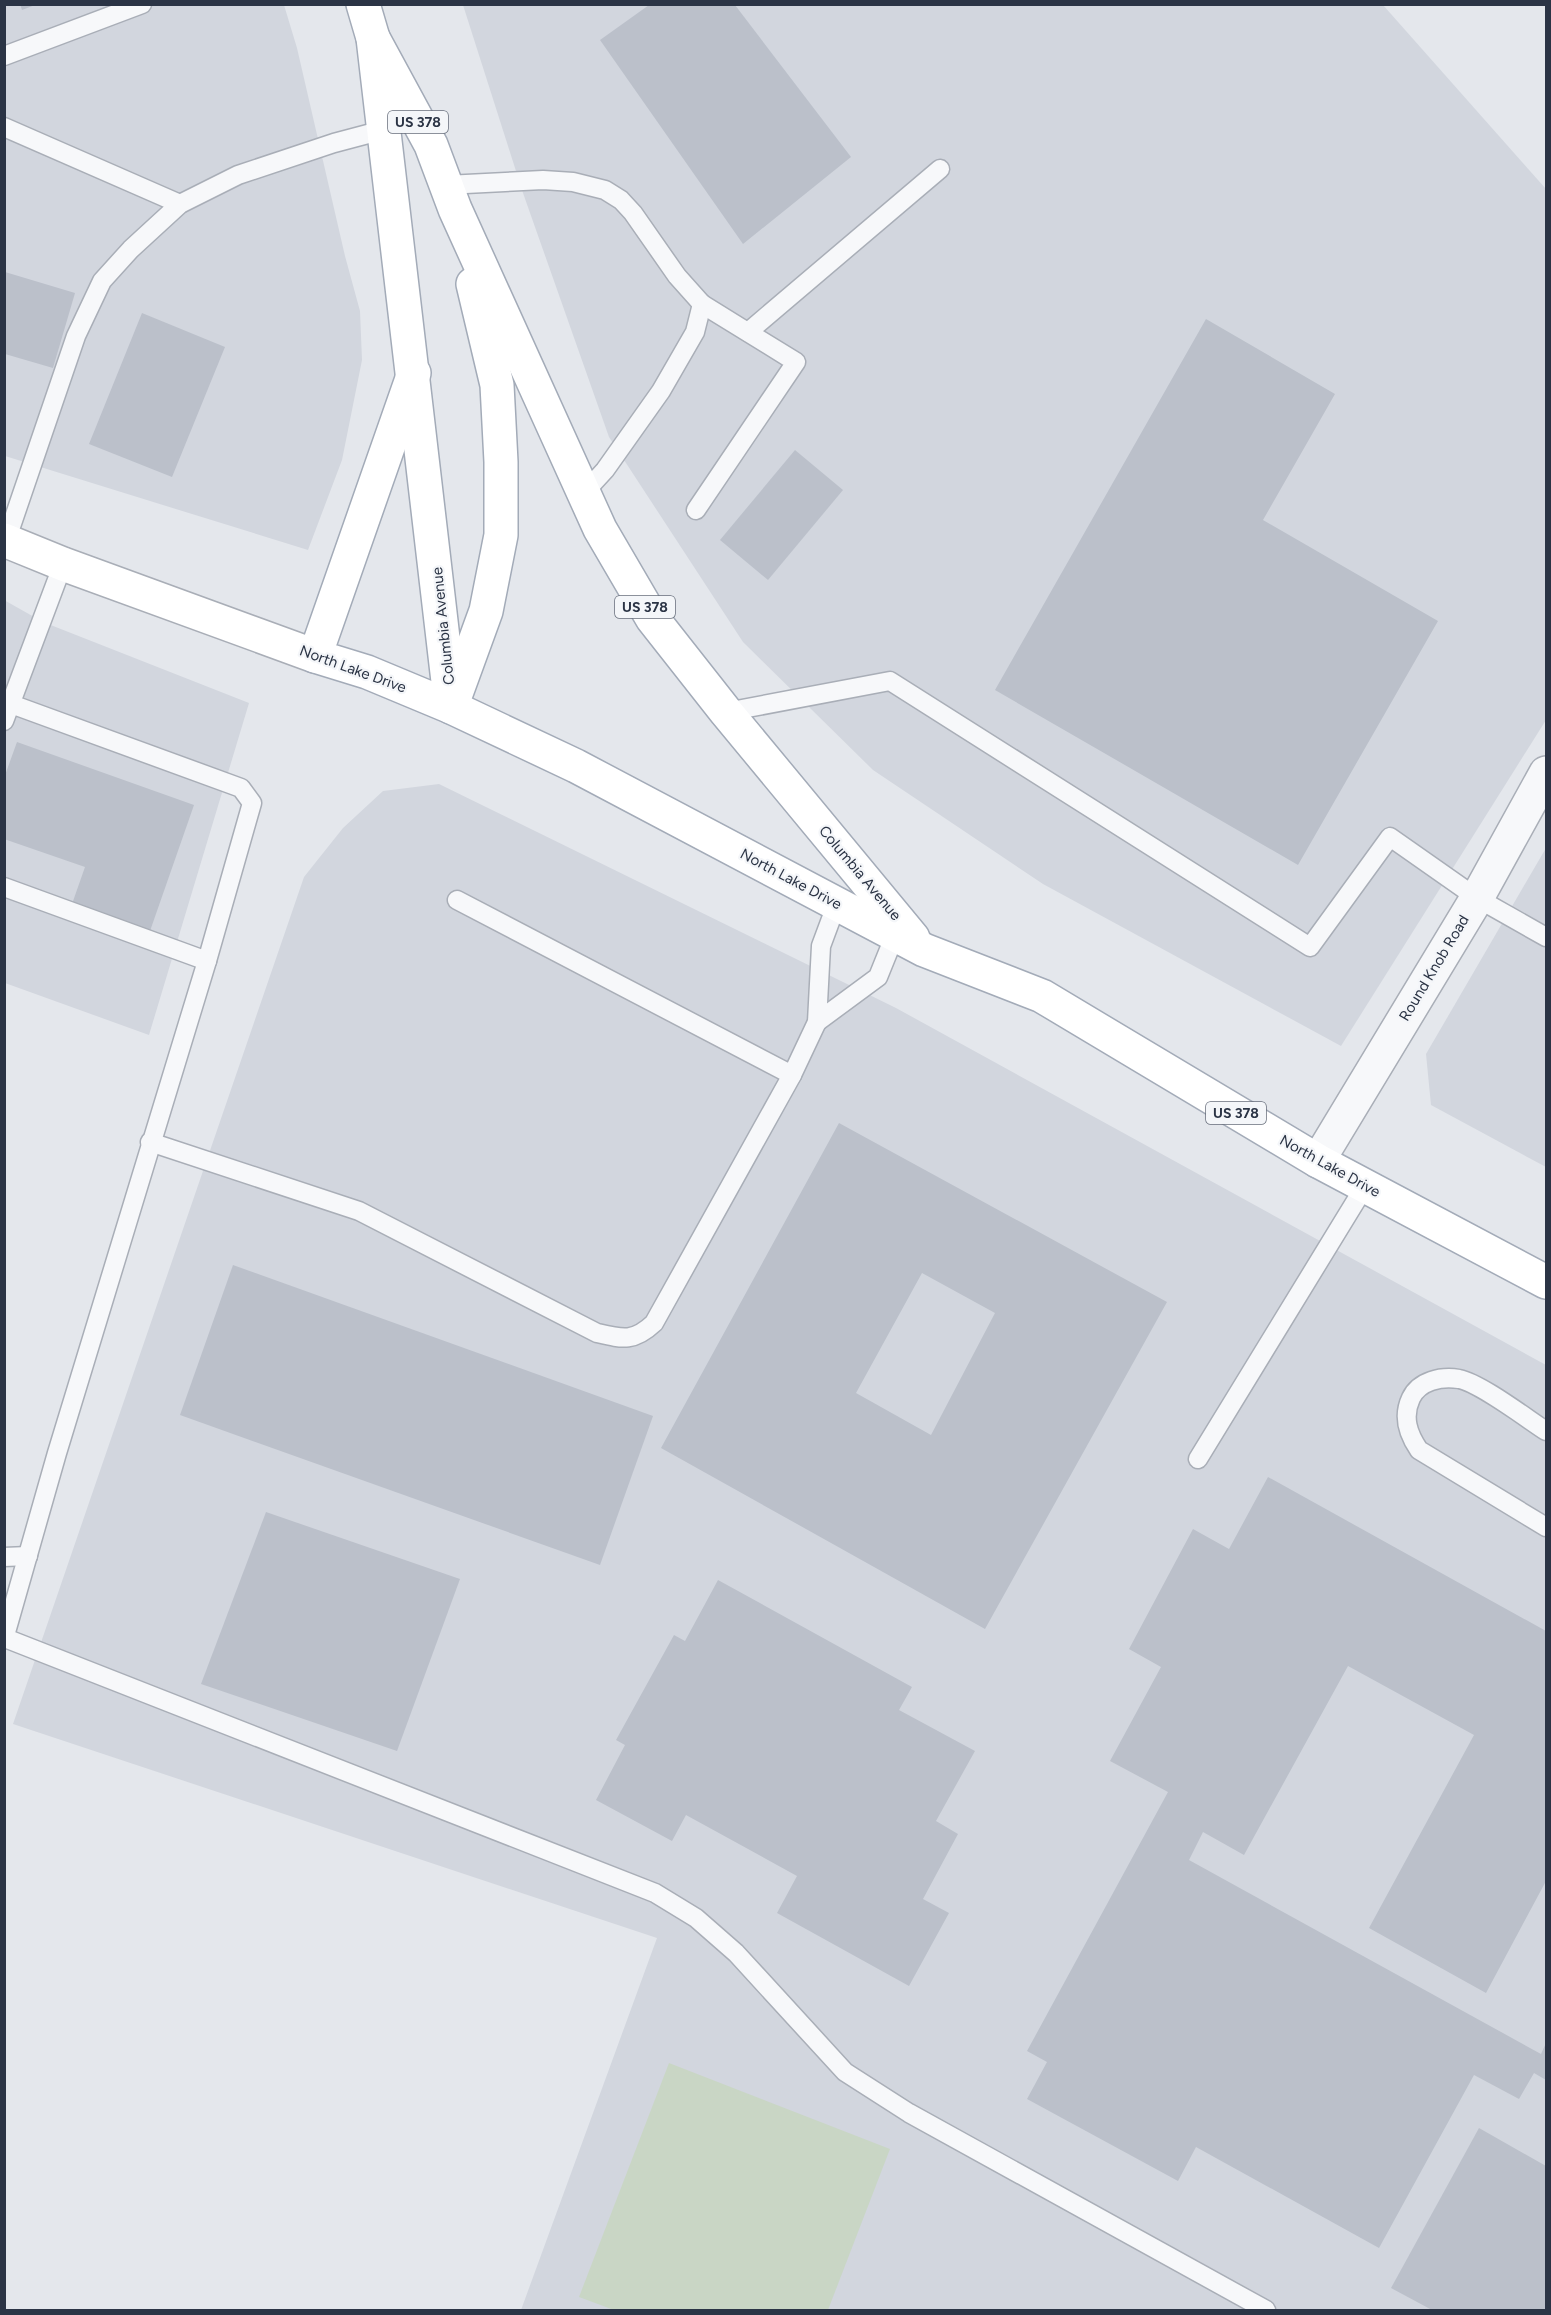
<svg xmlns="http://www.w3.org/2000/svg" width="1551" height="2315" viewBox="0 0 1551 2315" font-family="Figtree,sans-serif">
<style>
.built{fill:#d2d6de}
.green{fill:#c9d6c5}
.building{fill:#bbc0ca;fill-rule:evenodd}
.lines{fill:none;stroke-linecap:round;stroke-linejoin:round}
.lane-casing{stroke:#a9aeb7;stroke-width:21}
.street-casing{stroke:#a9aeb7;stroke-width:36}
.secondary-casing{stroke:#a9aeb7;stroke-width:36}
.primary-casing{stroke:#a3abb8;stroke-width:36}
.lane{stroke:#f7f8fa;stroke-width:18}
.street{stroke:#f7f8fa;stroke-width:33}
.secondary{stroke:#fff;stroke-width:33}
.primary{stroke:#fff;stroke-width:33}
.labels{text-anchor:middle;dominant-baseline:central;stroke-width:4.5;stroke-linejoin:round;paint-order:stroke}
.shield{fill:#f4f6f9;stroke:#676e7b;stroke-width:1.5}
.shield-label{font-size:14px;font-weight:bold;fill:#2b3445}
.street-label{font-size:15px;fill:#2b3445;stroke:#f4f6f9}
</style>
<rect width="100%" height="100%" fill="#e4e7ec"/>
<g class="built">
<polygon points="4,5 284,5 297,48 345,256 360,311 362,360 342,460 308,550 5,456"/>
<polygon points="463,5 1383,5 1546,189 1546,720 1341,1046 1043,884 873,770 743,642 609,437 523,193"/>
<polygon points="4,600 43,622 249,703 149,1035 5,983"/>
<polygon points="439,784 896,1008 1546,1365 1546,2310 521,2310 657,1938 13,1724 304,877 343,828 383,791"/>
<polygon points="1546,848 1546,1167 1431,1105 1426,1054"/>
</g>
<polygon class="green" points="669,2063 890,2149 828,2310 614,2310 579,2297"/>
<g class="building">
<polygon points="20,4 35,4 35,5 22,10"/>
<polygon points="649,5 735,5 851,157 743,244 600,40"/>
<polygon points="5,272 75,293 53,368 5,354"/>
<polygon points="142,313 225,347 172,477 89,444"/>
<polygon points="1206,319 1335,394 1263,520 1438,621 1298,865 995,690"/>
<polygon points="795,450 843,490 768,580 720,540"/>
<polygon points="17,742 194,805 150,931 72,904 85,867 4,839 4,778"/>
<path d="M839,1123L1167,1302L985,1629L661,1448ZM922,1273L995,1313L931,1435L856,1393Z"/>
<polygon points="233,1265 653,1416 600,1565 180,1415"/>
<polygon points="1268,1477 1546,1631 1546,1881 1486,1993 1369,1928 1474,1735 1348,1666 1244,1855 1203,1832 1189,1860 1541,2054 1546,2043 1546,2080 1534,2073 1519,2099 1474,2075 1379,2248 1196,2147 1178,2181 1027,2099 1047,2062 1027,2051 1168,1792 1110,1761 1161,1667 1129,1649 1193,1529 1229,1549"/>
<polygon points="266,1512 460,1579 397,1751 201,1684"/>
<polygon points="718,1580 912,1687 899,1710 975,1751 936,1821 958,1834 923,1899 949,1913 909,1986 777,1913 797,1876 686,1815 672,1841 596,1800 625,1745 616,1740 674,1635 685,1641"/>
<polygon points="1479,2128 1546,2166 1546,2310 1432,2310 1391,2288"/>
</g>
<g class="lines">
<g class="lane-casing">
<g id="lane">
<polyline points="4,56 142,4"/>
<polyline points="4,127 180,204"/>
<polyline points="446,185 543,180 573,182 605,190 621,200 633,213 677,276 702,304 695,332 661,391 605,470 583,494"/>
<polyline points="748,332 940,169"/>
<polyline points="696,510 796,362 702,304"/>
<polyline points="6,541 76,336 102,281 131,249 180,204 238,175 334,143 383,130"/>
<polyline points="726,712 890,681 1310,947 1390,837 1477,898 1546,937"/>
<polyline points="4,721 63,564"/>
<polyline points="4,887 207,961"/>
<polyline points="457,900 792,1075"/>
<polyline points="817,1022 878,977 895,935"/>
<path d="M150,1142L359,1211L597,1333C623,1339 634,1342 654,1323L792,1075L817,1022L821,946L837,903"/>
<path d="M1546,1431C1526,1418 1480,1383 1459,1379C1441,1376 1419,1381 1411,1398C1402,1417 1408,1434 1419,1450L1546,1527"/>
<polyline points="1198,1459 1365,1186"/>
<polyline points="4,1557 28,1556"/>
<polyline points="5,1638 655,1893 696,1918 736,1953 845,2072 909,2113 1266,2310"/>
<polyline points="4,1639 57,1453 207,961 252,803 241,788 11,704"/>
</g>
</g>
<g class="street-casing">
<polyline id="street" points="1318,1161 1477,898 1546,773"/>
</g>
<g class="secondary-casing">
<polyline id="secondary" points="4,540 63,564 315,656"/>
</g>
<g class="primary-casing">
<g id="primary">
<polyline points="363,4 373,38 451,707"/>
<polyline points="373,38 431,145 455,209 600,529 652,618 726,712 913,938"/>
<polyline points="414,373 315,656 367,672 451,707 576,766 924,950 1042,996 1318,1161 1546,1282"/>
<polyline points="454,699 486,611 501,535 501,462 497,385 473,284"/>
</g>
</g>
<use href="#lane" class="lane"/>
<use href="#street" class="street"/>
<use href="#secondary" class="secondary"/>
<use href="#primary" class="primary"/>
</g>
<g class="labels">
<g class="shield">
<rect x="388" y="111" width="60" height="22" rx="4.5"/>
<rect x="615" y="596" width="60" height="22" rx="4.5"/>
<rect x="1206" y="1102" width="60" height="22" rx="4.5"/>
</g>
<g class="shield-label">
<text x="418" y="122">US 378</text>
<text x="645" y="607">US 378</text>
<text x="1236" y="1113">US 378</text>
</g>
<g class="street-label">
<text transform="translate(443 626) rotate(-96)">Columbia Avenue</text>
<text transform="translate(353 669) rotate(20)">North Lake Drive</text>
<text transform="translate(860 873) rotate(50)">Columbia Avenue</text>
<text transform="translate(791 879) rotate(28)">North Lake Drive</text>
<text transform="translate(1434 968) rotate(-59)">Round Knob Road</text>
<text transform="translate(1330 1166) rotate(29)">North Lake Drive</text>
</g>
</g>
<rect width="1551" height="2315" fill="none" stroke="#2b3445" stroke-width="12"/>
</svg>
